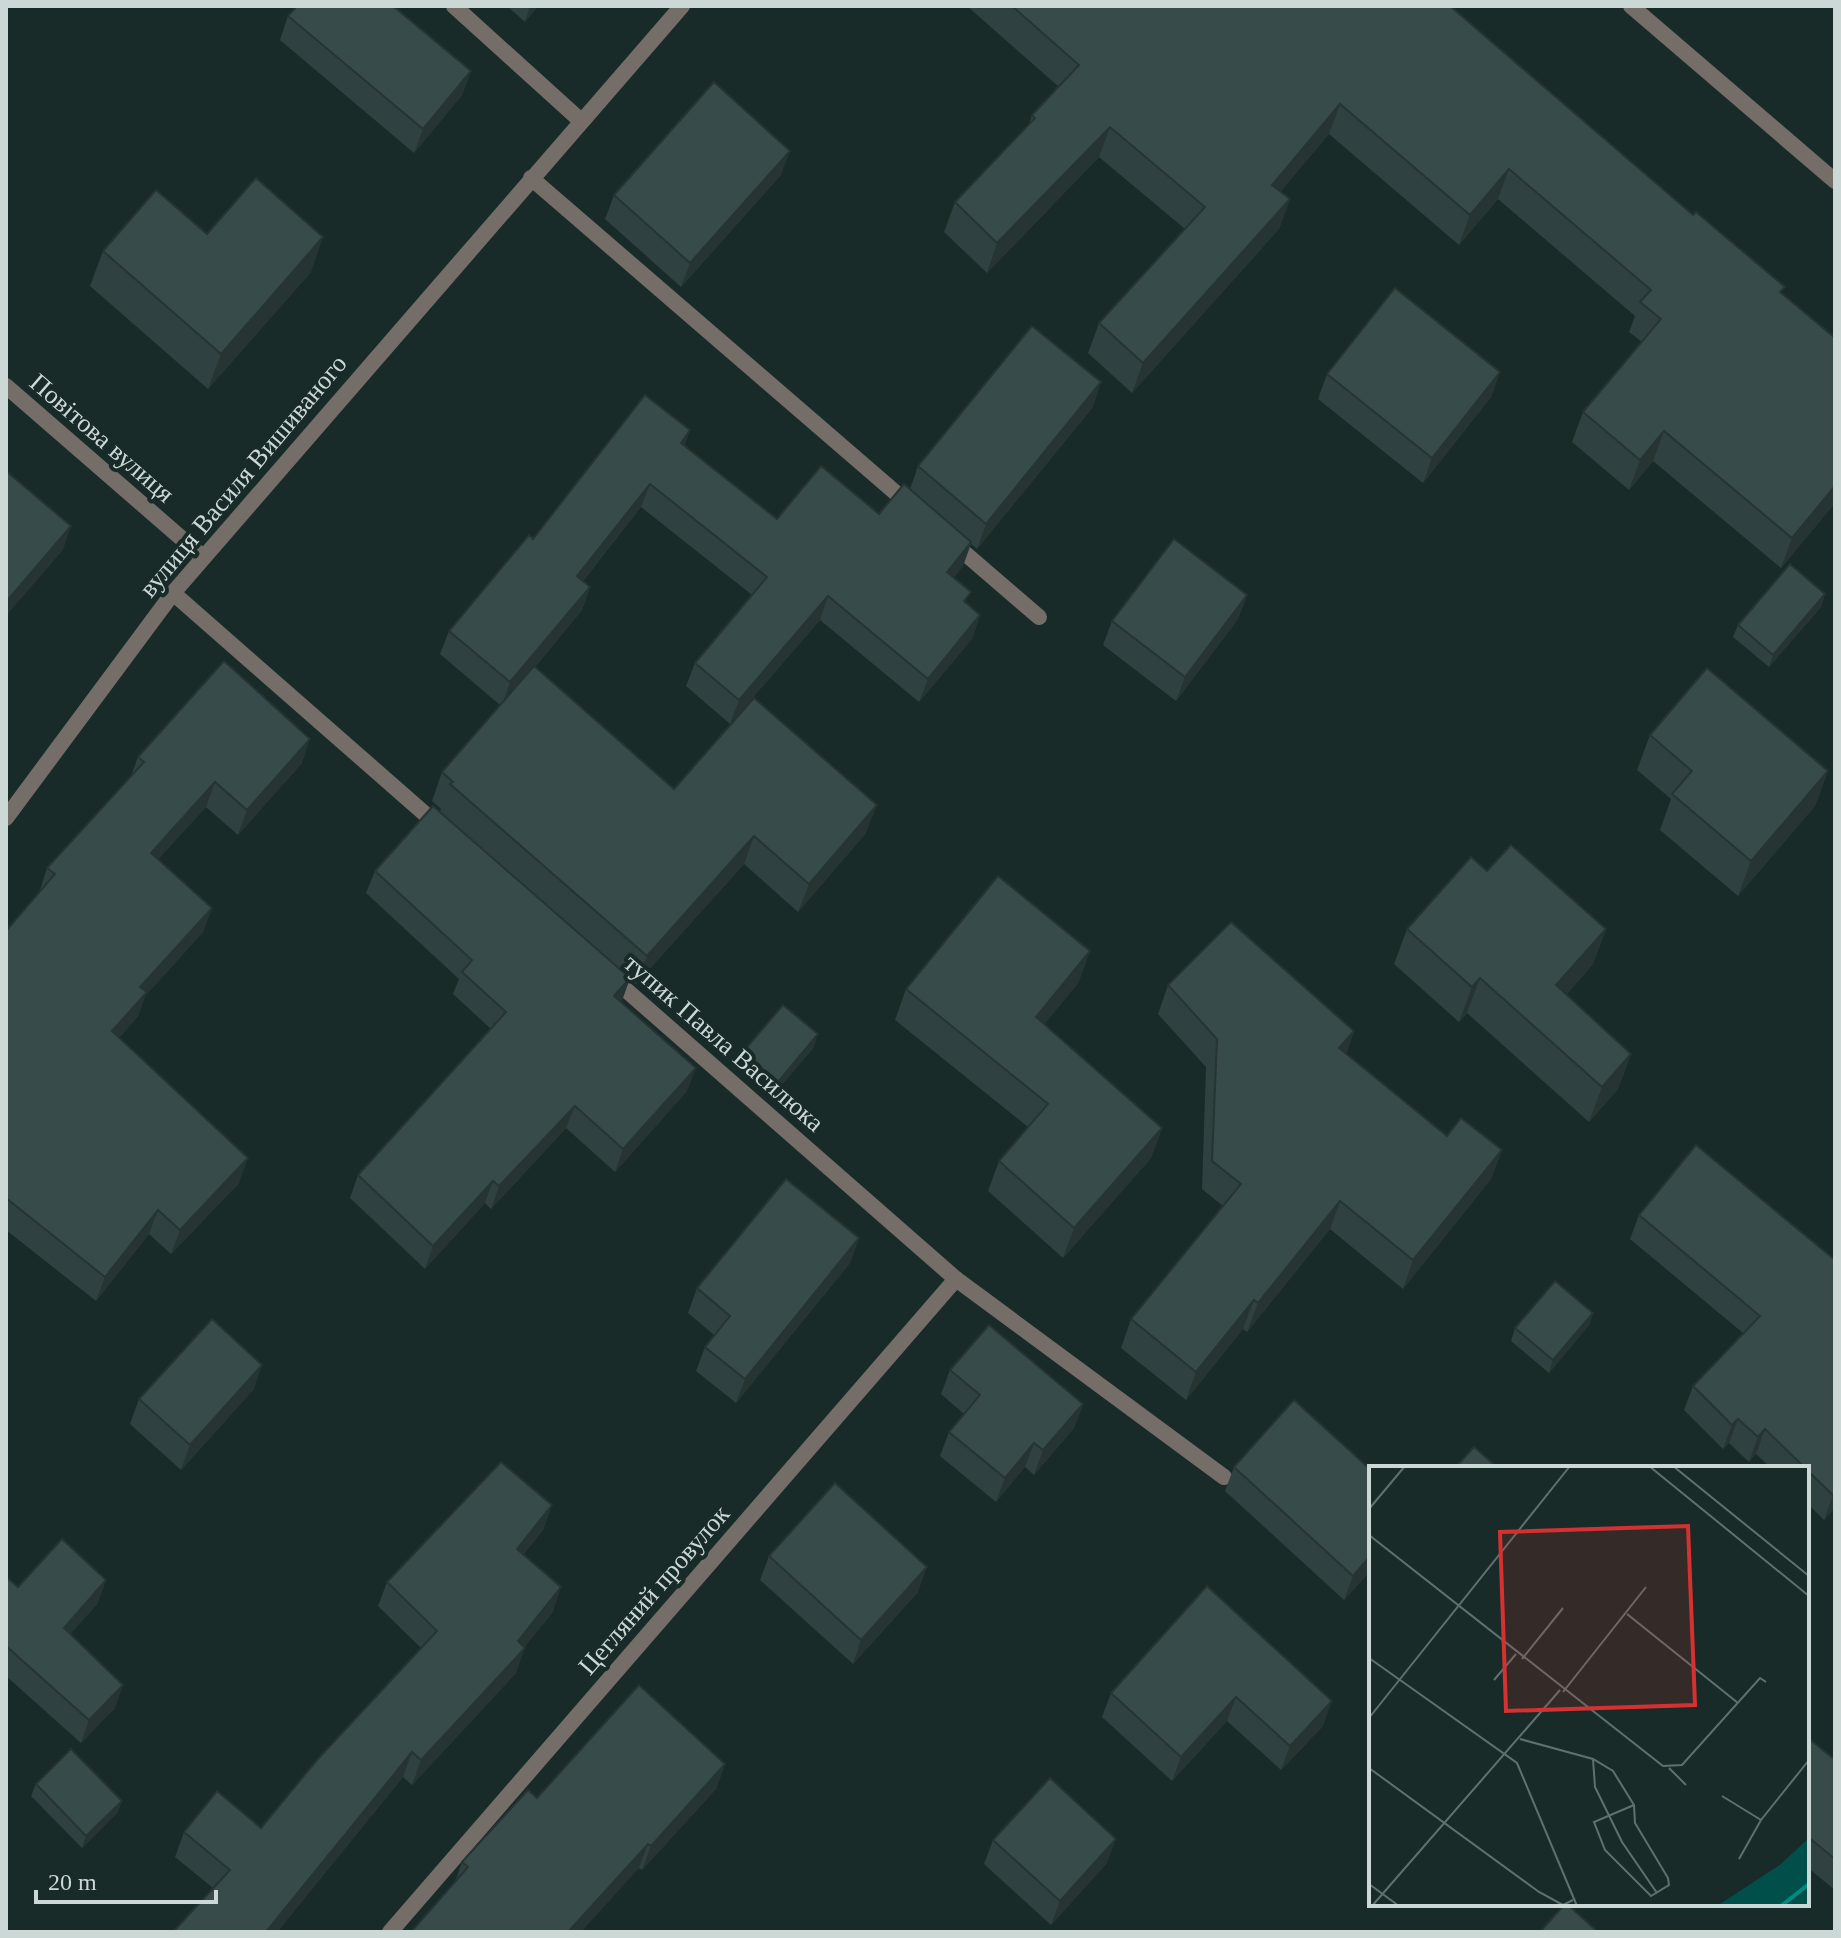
<svg xmlns="http://www.w3.org/2000/svg" width="1841" height="1938" viewBox="0 0 1841 1938" font-family="'Times New Roman',serif">
<style>
.lines{fill:none;stroke-linecap:round;stroke-linejoin:round}
.street{stroke:#746d68;stroke-width:16}
.wall{fill:#2f4140}
.shaded-wall{fill:#263534}
.building{fill:#374c4a;stroke:#263534;stroke-width:2}
.labels{text-anchor:middle;dominant-baseline:central;stroke-width:8;stroke-linejoin:round;paint-order:stroke}
.street-label{font-size:26px;fill:#ccd8d6;stroke:#182b29}
.inset-river{fill:none;stroke:#008a82;stroke-width:4}
.inset-road{fill:none;stroke:#60706e;stroke-width:2}
.view{fill:#d63131;fill-opacity:0.15;stroke:#d63131;stroke-width:4}
.inset-edge{fill:none;stroke:#ccd8d6;stroke-width:4}
</style>
<rect width="100%" height="100%" fill="#182b29"/>
<g class="lines">
<g class="street">
<polyline points="454,6 581,121"/>
<polyline points="1631,6 1835,181"/>
<polyline points="531,178 911,506"/>
<polyline points="6,386 203,557"/>
<polyline points="953,543 1039,617"/>
<polyline points="173,593 441,828"/>
<polyline points="6,818 173,593 682,6"/>
<polyline points="609,975 956,1279 1224,1477"/>
<polyline points="390,1932 956,1279"/>
</g>
</g>
<g class="wall">
<polygon points="507,6 538,6 525,22"/>
<polygon points="967,6 1450,6 1782,294 1835,503 1781,568 1653,461 1629,490 1572,442 1583,412 1642,342 1629,332 1635,316 1498,199 1459,245 1329,134 1280,192 1290,199 1279,229 1132,393 1088,353 1099,323 1185,229 1099,157 987,273 944,232 955,202 1029,124 1032,115 1059,87"/>
<polygon points="288,16 471,71 462,95 414,153 280,40"/>
<polygon points="781,175 681,287 605,219 614,195"/>
<polygon points="207,234 311,272 208,389 90,286 103,251"/>
<polygon points="1500,372 1491,397 1423,483 1318,399 1327,374"/>
<polygon points="1093,407 977,549 971,544 963,566 954,577 967,604 980,615 972,639 919,702 820,620 730,724 686,686 695,663 752,595 641,507 583,581 590,587 582,610 535,667 674,789 866,833 798,912 744,864 636,984 630,978 621,1001 687,1091 615,1172 566,1128 491,1209 485,1203 425,1269 350,1198 358,1175 491,1029 453,994 459,979 366,893 375,871 440,812 441,809 432,801 442,772 500,705 440,654 449,631 533,539 684,446 777,519 879,514 910,489 918,466"/>
<polygon points="1825,594 1821,607 1769,667 1733,637 1738,625"/>
<polygon points="1247,595 1238,619 1176,701 1103,645 1112,621"/>
<polygon points="1650,735 1828,771 1815,806 1738,896 1660,830 1671,799 1637,770"/>
<polygon points="138,757 302,763 238,835 206,807 158,859 212,908 203,932 145,996 138,1016 119,1038 239,1183 171,1254 149,1234 96,1301 6,1230 6,931 39,893 47,868 131,776"/>
<polygon points="1487,871 1606,929 1593,964 1566,995 1631,1054 1618,1089 1589,1122 1467,1013 1459,1022 1394,964 1407,929"/>
<polygon points="1079,982 1044,1024 1162,1128 1151,1158 1063,1258 988,1191 999,1161 1028,1127 895,1020 906,989"/>
<polygon points="1168,985 1354,1031 1346,1054 1447,1136 1502,1150 1491,1179 1403,1289 1330,1229 1247,1332 1243,1329 1186,1400 1121,1348 1131,1319 1223,1206 1202,1189 1206,1067 1158,1014"/>
<polygon points="814,1047 774,1094 739,1065 743,1052"/>
<polygon points="1639,1215 1835,1260 1835,1508 1824,1520 1807,1503 1807,1468 1771,1468 1756,1454 1749,1462 1729,1443 1723,1449 1684,1410 1693,1386 1743,1333 1630,1239"/>
<polygon points="859,1238 850,1263 736,1403 696,1371 705,1347 714,1335 688,1313 697,1288"/>
<polygon points="1593,1313 1589,1325 1549,1373 1511,1341 1515,1328"/>
<polygon points="950,1370 1083,1404 1074,1428 1034,1475 1025,1467 996,1502 940,1456 949,1432 964,1414 941,1394"/>
<polygon points="254,1389 181,1470 130,1424 139,1399"/>
<polygon points="1234,1467 1371,1570 1344,1600 1225,1491"/>
<polygon points="552,1505 543,1530 523,1555 553,1612 524,1647 516,1673 412,1785 403,1777 277,1932 173,1932 213,1888 175,1857 184,1832 261,1828 421,1648 378,1606 387,1582"/>
<polygon points="769,1556 918,1592 853,1664 760,1580"/>
<polygon points="6,1577 18,1587 98,1603 70,1634 115,1708 81,1743 6,1676"/>
<polygon points="1207,1586 1323,1726 1281,1770 1227,1721 1172,1781 1102,1717 1111,1693"/>
<polygon points="1807,1737 1835,1760 1835,1890 1807,1867"/>
<polygon points="725,1764 716,1789 642,1870 639,1868 455,1882 462,1862 537,1798"/>
<polygon points="36,1784 122,1801 117,1813 82,1848 31,1796"/>
<polygon points="993,1840 1107,1863 1051,1925 984,1864"/>
</g>
<g class="shaded-wall">
<polygon points="530,6 538,6 525,22"/>
<polygon points="471,71 462,95 414,153 423,129"/>
<polygon points="1340,104 1329,134 1261,214 1272,185"/>
<polygon points="1110,127 1099,157 987,273 997,243"/>
<polygon points="790,151 781,175 681,287 690,263"/>
<polygon points="1509,169 1498,199 1459,245 1470,215"/>
<polygon points="1290,199 1279,229 1132,393 1143,363"/>
<polygon points="323,237 311,272 208,389 221,354"/>
<polygon points="1500,372 1491,397 1423,483 1432,458"/>
<polygon points="1101,382 1093,407 977,549 986,524"/>
<polygon points="690,430 682,454 681,443"/>
<polygon points="1664,431 1653,461 1629,490 1640,460"/>
<polygon points="650,484 641,507 568,599 577,576"/>
<polygon points="1835,486 1835,503 1781,568 1792,538"/>
<polygon points="71,526 63,550 6,616 6,602"/>
<polygon points="971,542 963,566 939,595 947,572"/>
<polygon points="590,587 582,610 502,706 510,682"/>
<polygon points="1825,594 1821,607 1769,667 1773,655"/>
<polygon points="1247,595 1238,619 1176,701 1185,677"/>
<polygon points="828,596 820,620 730,724 739,700"/>
<polygon points="980,615 972,639 919,702 928,679"/>
<polygon points="310,739 302,763 238,835 247,810"/>
<polygon points="1828,771 1815,806 1738,896 1751,861"/>
<polygon points="215,782 206,807 142,877 151,853"/>
<polygon points="877,805 866,833 798,912 809,884"/>
<polygon points="754,836 744,864 636,984 647,956"/>
<polygon points="212,908 203,932 145,996 138,1016 104,1056 112,1031 140,987"/>
<polygon points="1606,929 1593,964 1543,1021 1556,985"/>
<polygon points="1090,951 1079,982 1025,1048 1036,1017"/>
<polygon points="630,978 622,1001 606,1018 614,996"/>
<polygon points="1480,978 1467,1013 1459,1022 1472,987"/>
<polygon points="1354,1031 1343,1060 1339,1048"/>
<polygon points="818,1034 814,1047 774,1094 778,1082"/>
<polygon points="1631,1054 1618,1089 1589,1122 1602,1087"/>
<polygon points="696,1068 687,1091 615,1172 623,1149"/>
<polygon points="575,1106 566,1128 491,1209 499,1186"/>
<polygon points="1162,1128 1151,1158 1063,1258 1074,1228"/>
<polygon points="1502,1150 1491,1179 1403,1289 1413,1260"/>
<polygon points="248,1158 239,1183 171,1254 180,1230"/>
<polygon points="493,1181 485,1203 425,1269 433,1246"/>
<polygon points="1340,1201 1330,1229 1247,1332 1258,1303"/>
<polygon points="158,1210 149,1234 96,1301 105,1277"/>
<polygon points="859,1238 850,1263 736,1403 745,1379"/>
<polygon points="1254,1300 1243,1329 1186,1400 1196,1372"/>
<polygon points="1593,1313 1589,1325 1549,1373 1553,1360"/>
<polygon points="262,1365 254,1389 181,1470 190,1445"/>
<polygon points="1083,1404 1074,1428 1034,1475 1043,1450"/>
<polygon points="1738,1419 1729,1443 1723,1449 1732,1425"/>
<polygon points="1765,1429 1756,1454 1749,1462 1758,1437"/>
<polygon points="1034,1443 1025,1467 996,1502 1005,1478"/>
<polygon points="1835,1493 1835,1508 1824,1520 1833,1495"/>
<polygon points="552,1505 543,1530 508,1573 517,1549"/>
<polygon points="1371,1555 1371,1570 1344,1600 1353,1576"/>
<polygon points="927,1567 918,1592 853,1664 861,1640"/>
<polygon points="106,1580 98,1603 56,1650 64,1628"/>
<polygon points="561,1587 553,1612 510,1665 525,1648 516,1673 412,1785 421,1760"/>
<polygon points="123,1685 115,1708 81,1743 89,1720"/>
<polygon points="1236,1697 1227,1721 1172,1781 1181,1757"/>
<polygon points="1332,1701 1323,1726 1281,1770 1290,1746"/>
<polygon points="412,1752 403,1777 277,1932 266,1932"/>
<polygon points="725,1764 716,1789 642,1870 651,1846"/>
<polygon points="122,1801 117,1813 82,1848 86,1836"/>
<polygon points="1116,1839 1107,1863 1051,1925 1060,1901"/>
<polygon points="648,1844 639,1868 581,1932 568,1932"/>
</g>
<g class="building">
<polygon points="297,6 393,6 471,71 423,129 288,16"/>
<polygon points="1012,6 1450,6 1693,215 1696,212 1785,287 1780,292 1835,338 1835,486 1792,538 1664,431 1640,460 1583,412 1661,319 1640,302 1651,290 1509,169 1470,215 1340,104 1272,185 1290,199 1143,363 1099,323 1205,207 1110,127 997,243 955,202 1035,118 1032,115 1079,65"/>
<polygon points="714,82 790,151 690,263 614,195"/>
<polygon points="256,178 323,237 221,354 103,251 156,190 207,234"/>
<polygon points="1395,288 1500,372 1432,458 1327,374"/>
<polygon points="1032,326 1101,382 986,524 918,466"/>
<polygon points="645,395 690,430 681,443 777,519 821,466 879,514 904,484 971,542 947,572 971,592 964,601 980,615 928,679 828,596 739,700 695,663 767,577 650,484 577,576 590,587 510,682 449,631 529,535 533,539"/>
<polygon points="6,471 71,526 6,602"/>
<polygon points="1174,539 1247,595 1185,677 1112,621"/>
<polygon points="1790,564 1825,594 1773,655 1738,625"/>
<polygon points="224,661 310,739 247,810 215,782 151,853 212,908 140,987 147,992 112,1031 248,1158 180,1230 158,1210 105,1277 6,1198 6,931 55,874 47,868 144,762 138,757"/>
<polygon points="534,666 674,789 754,698 877,805 809,884 754,836 647,956 450,784 453,782 442,772"/>
<polygon points="1707,668 1828,771 1751,861 1672,794 1692,771 1650,735"/>
<polygon points="433,806 630,978 614,996 696,1068 623,1149 575,1106 499,1186 493,1181 433,1246 358,1175 506,1012 462,972 472,960 375,871"/>
<polygon points="1511,845 1606,929 1556,985 1631,1054 1602,1087 1480,978 1472,987 1407,929 1471,857 1487,871"/>
<polygon points="998,876 1090,951 1036,1017 1162,1128 1074,1228 999,1161 1048,1104 906,989"/>
<polygon points="1231,922 1354,1031 1339,1048 1447,1136 1461,1118 1502,1150 1413,1260 1340,1201 1258,1303 1254,1300 1196,1372 1131,1319 1241,1184 1212,1161 1217,1039 1168,985"/>
<polygon points="783,1005 818,1034 778,1082 743,1052"/>
<polygon points="1696,1145 1835,1260 1835,1493 1833,1495 1807,1470 1807,1468 1805,1468 1765,1429 1758,1437 1738,1419 1732,1425 1693,1386 1760,1316 1639,1215"/>
<polygon points="786,1179 859,1238 745,1379 705,1347 730,1316 697,1288"/>
<polygon points="1555,1281 1593,1313 1553,1360 1515,1328"/>
<polygon points="212,1319 262,1365 190,1445 139,1399"/>
<polygon points="989,1325 1083,1404 1043,1450 1034,1443 1005,1478 949,1432 980,1395 950,1370"/>
<polygon points="1294,1400 1371,1470 1371,1555 1353,1576 1234,1467"/>
<polygon points="1474,1447 1498,1468 1455,1468"/>
<polygon points="501,1462 552,1505 517,1549 561,1587 518,1641 525,1648 421,1760 412,1752 266,1932 173,1932 230,1870 184,1832 217,1791 261,1828 317,1760 437,1631 387,1582"/>
<polygon points="835,1483 927,1567 861,1640 769,1556"/>
<polygon points="62,1539 106,1580 64,1628 123,1685 89,1720 6,1646 6,1577 18,1587"/>
<polygon points="1207,1586 1332,1701 1290,1746 1236,1697 1181,1757 1111,1693"/>
<polygon points="639,1685 725,1764 651,1846 648,1844 568,1932 411,1932 468,1867 462,1862 528,1790 537,1798"/>
<polygon points="1807,1737 1835,1760 1835,1859 1807,1836"/>
<polygon points="71,1749 122,1801 86,1836 36,1784"/>
<polygon points="1050,1778 1116,1839 1060,1901 993,1840"/>
<polygon points="1565,1904 1567,1904 1598,1932 1540,1932"/>
</g>
<g class="labels">
<g class="street-label">
<text transform="translate(102 438) rotate(41)">Повітова вулиця</text>
<text transform="translate(243 476) rotate(-50)">вулиця Василя Вишиваного</text>
<text transform="translate(724 1043) rotate(41)">тупик Павла Василюка</text>
<text transform="translate(654 1590) rotate(-49)">Цегляний провулок</text>
</g>
</g>
<g transform="translate(1369 1466)">
<rect width="440" height="440" fill="#182b29"/>
<path d="M440,372V440H348L412,398Z" fill="#014f4a"/>
<path class="inset-river" d="M412,440L440,418"/>
<path class="inset-road" d="M280,0L440,130M304,0L440,110M0,43L36,0M0,69L294,300L313,299L391,212L397,216M258,148L369,237M0,192L148,297L208,440M153,193L194,142M125,214L147,188M194,226L277,121M0,252L201,0M151,273L224,293L244,305L265,339L266,357L299,412L300,419L282,430L236,384L225,356L265,339M224,293L226,321L253,376L288,427M0,302L170,426L194,439L204,434M300,302L317,319M353,330L392,354M370,393L392,354L440,294M0,418L30,440M3,440L191,224"/>
<path class="view" d="M319,60L326,239L137,245L131,66Z"/>
<rect width="440" height="440" class="inset-edge"/>
</g>
<rect width="1841" height="1938" fill="none" stroke="#ccd8d6" stroke-width="16"/>
<path d="M36 1890v12h180v-12" fill="none" stroke="#ccd8d6" stroke-width="4"/>
<text x="48" y="1890" font-size="24" fill="#ccd8d6" stroke="#182b29" stroke-width="6" paint-order="stroke">20 m</text>
</svg>
